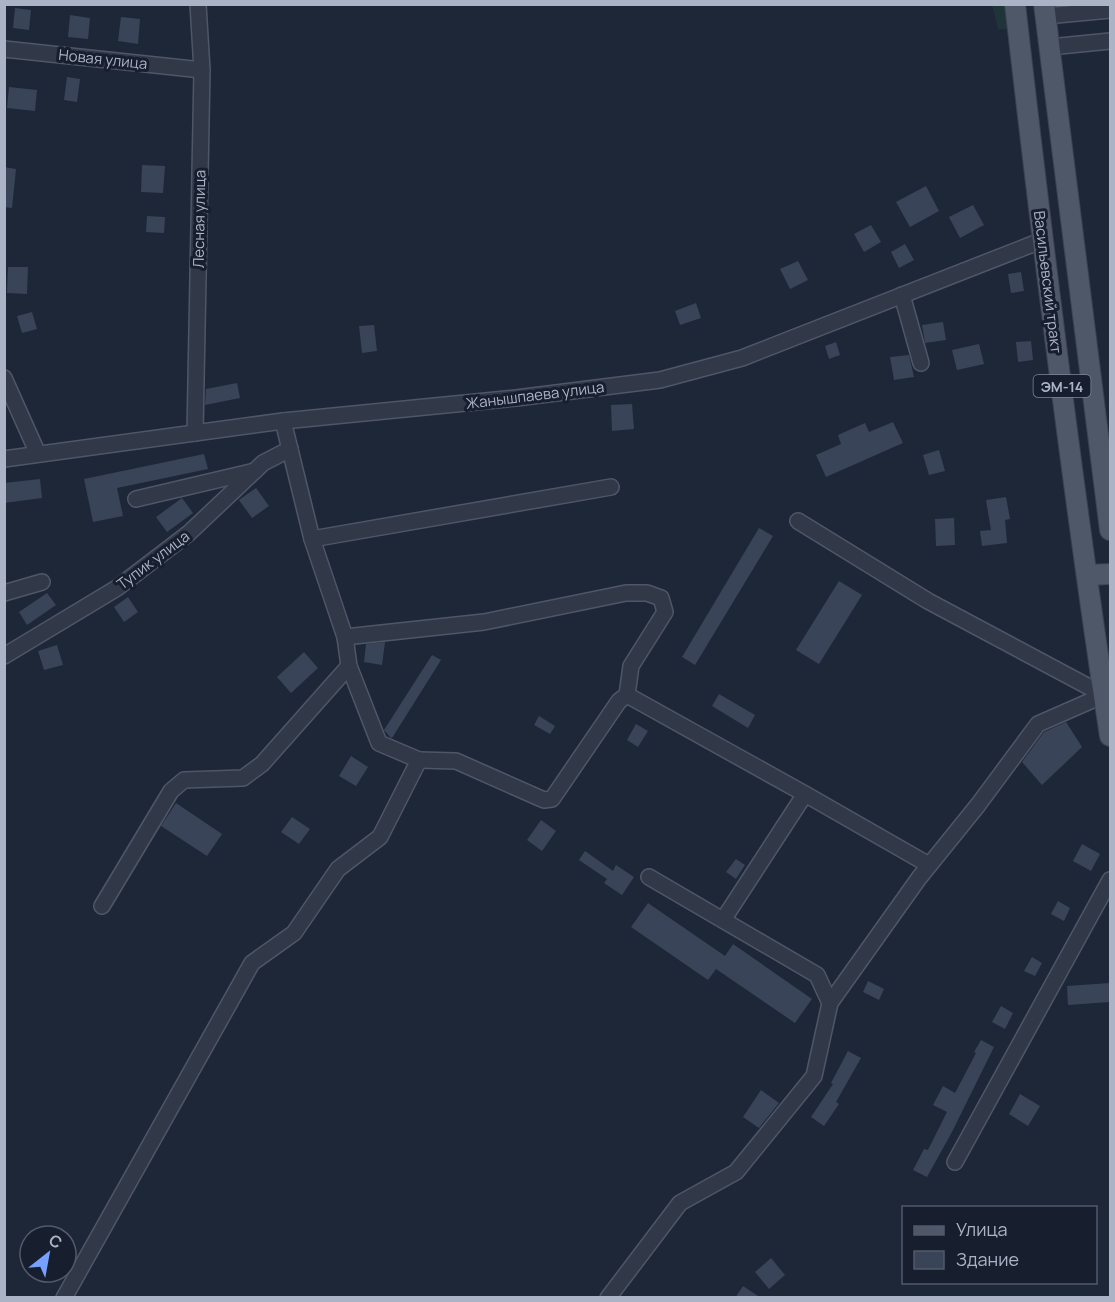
<svg xmlns="http://www.w3.org/2000/svg" width="1115" height="1302" viewBox="0 0 1115 1302" font-family="Manrope,sans-serif">
<style>
.green{fill:#1f3439}
.building{fill:#394459}
.lines{fill:none;stroke-linecap:round;stroke-linejoin:round}
.minor-casing{stroke:#4f5667;stroke-width:18}
.major-casing{stroke:#3b4252;stroke-width:22}
.minor{stroke:#313949;stroke-width:15}
.major{stroke:#4f5869;stroke-width:20}
.labels{text-anchor:middle;dominant-baseline:central;stroke-width:6;stroke-linejoin:round;paint-order:stroke}
.shield{fill:#171e2d;stroke:#7f8698;stroke-width:1.5}
.shield-label{font-size:14px;font-weight:bold;fill:#abb3c6}
.street-label{font-size:15px;fill:#abb3c6;stroke:#171e2d}
</style>
<rect width="100%" height="100%" fill="#1d2738"/>
<polygon class="green" points="992,5 1007,5 1010,29 998,29"/>
<g class="building">
<polygon points="15,8 31,10 29,30 13,28"/>
<polygon points="70,15 90,18 88,39 68,37"/>
<polygon points="121,17 140,19 138,44 118,41"/>
<polygon points="67,77 80,79 77,102 64,100"/>
<polygon points="9,87 37,90 35,111 7,108"/>
<polygon points="142,165 165,166 163,193 141,192"/>
<polygon points="4,167 16,169 12,208 4,207"/>
<polygon points="926,186 939,211 910,227 896,202"/>
<polygon points="973,205 984,225 960,238 949,217"/>
<polygon points="147,216 165,217 164,233 146,232"/>
<polygon points="871,225 881,242 864,252 854,234"/>
<polygon points="905,244 914,260 899,268 891,252"/>
<polygon points="798,261 808,280 790,289 780,269"/>
<polygon points="8,267 28,267 27,294 7,293"/>
<polygon points="1021,272 1024,291 1011,293 1008,274"/>
<polygon points="696,303 701,318 680,325 675,311"/>
<polygon points="32,312 37,329 22,333 17,316"/>
<polygon points="943,322 946,340 925,343 922,325"/>
<polygon points="374,325 377,351 362,353 359,326"/>
<polygon points="1031,341 1033,360 1018,362 1016,342"/>
<polygon points="836,342 840,355 829,359 825,346"/>
<polygon points="979,344 984,364 957,370 952,350"/>
<polygon points="909,355 914,377 894,380 890,357"/>
<polygon points="237,383 240,398 205,405 206,389"/>
<polygon points="632,404 634,429 612,431 611,405"/>
<polygon points="893,422 903,443 826,477 816,455 841,444 838,435 865,423 869,432"/>
<polygon points="939,450 945,471 929,475 923,455"/>
<polygon points="204,454 208,469 117,488 123,516 93,522 84,479"/>
<polygon points="40,479 42,498 4,503 4,483"/>
<polygon points="256,488 269,506 252,518 239,500"/>
<polygon points="1006,497 1010,519 1005,520 1007,543 982,546 980,531 991,530 986,500"/>
<polygon points="182,498 193,513 167,532 156,517"/>
<polygon points="954,518 955,545 936,546 935,519"/>
<polygon points="759,528 773,536 695,665 682,657"/>
<polygon points="839,581 862,595 819,664 796,650"/>
<polygon points="47,593 56,605 27,625 19,612"/>
<polygon points="128,597 138,612 124,622 114,607"/>
<polygon points="385,642 382,665 364,662 366,644"/>
<polygon points="57,645 63,665 44,670 38,651"/>
<polygon points="304,652 318,668 291,693 277,677"/>
<polygon points="432,655 441,660 392,738 390,737 384,730"/>
<polygon points="719,694 755,715 748,728 712,706"/>
<polygon points="539,716 555,726 550,734 534,725"/>
<polygon points="1066,722 1082,747 1042,785 1022,762 1044,732"/>
<polygon points="636,724 648,731 638,747 627,740"/>
<polygon points="351,756 368,767 356,786 339,776"/>
<polygon points="176,803 222,834 207,856 161,826"/>
<polygon points="292,817 310,829 299,844 281,832"/>
<polygon points="541,820 556,831 542,851 527,840"/>
<polygon points="1082,844 1100,854 1091,871 1073,861"/>
<polygon points="585,851 613,871 616,865 634,877 622,895 604,883 607,879 579,860"/>
<polygon points="736,859 745,865 736,879 726,872"/>
<polygon points="1058,901 1070,908 1064,921 1051,914"/>
<polygon points="648,903 725,956 733,944 812,999 795,1023 716,969 708,980 631,927"/>
<polygon points="1032,957 1042,963 1035,976 1024,971"/>
<polygon points="868,981 884,989 879,1000 863,992"/>
<polygon points="1110,983 1110,1002 1068,1005 1067,986"/>
<polygon points="1001,1006 1013,1013 1005,1029 992,1022"/>
<polygon points="981,1040 994,1047 952,1132 927,1177 913,1170 924,1149 928,1150 947,1112 933,1105 943,1086 955,1093 976,1053 974,1052"/>
<polygon points="848,1051 861,1058 836,1102 839,1104 824,1126 811,1117 833,1084 831,1083"/>
<polygon points="761,1090 779,1103 759,1128 743,1117"/>
<polygon points="1020,1094 1040,1106 1028,1126 1009,1114"/>
<polygon points="771,1258 785,1275 769,1289 755,1272"/>
<polygon points="743,1286 761,1298 735,1298"/>
</g>
<g class="lines">
<g class="minor-casing">
<g id="minor">
<polyline points="1046,16 1110,10"/>
<polyline points="1050,47 1110,41"/>
<polyline points="4,49 202,70"/>
<polyline points="902,295 921,363"/>
<polyline points="4,378 38,454"/>
<polyline points="195,433 202,70 198,4"/>
<polyline points="4,459 283,421 516,398 660,380 742,358 1043,240"/>
<polyline points="136,499 255,471"/>
<polyline points="798,521 928,601 1104,695"/>
<polyline points="312,539 611,487"/>
<polyline points="4,593 42,582"/>
<polyline points="345,637 484,622 626,593 647,593 661,598 665,612 631,666 627,695"/>
<polyline points="4,656 117,588 189,533 263,463 290,449"/>
<polyline points="419,760 456,761 544,800 552,799 619,701 627,695 805,794"/>
<polyline points="649,877 817,975 830,1003"/>
<polyline points="102,906 171,791 184,780 243,778 262,764 349,666"/>
<polyline points="723,920 805,794 929,865"/>
<polyline points="955,1162 1110,880"/>
<polyline points="64,1298 252,963 294,933 338,869 380,837 419,760 379,743 349,666 345,637 312,539 283,421"/>
<polyline points="608,1298 680,1203 736,1172 814,1076 830,1003 919,878 978,805 1038,724 1104,695"/>
</g>
</g>
<g class="major-casing">
<g id="major">
<path d="M1015,4C1043,249 1073,493 1110,736"/>
<polyline points="1044,4 1110,530"/>
<polyline points="1087,575 1110,574"/>
</g>
</g>
<use href="#minor" class="minor"/>
<use href="#major" class="major"/>
</g>
<g class="labels">
<rect class="shield" x="1033.5" y="375" width="57" height="22" rx="4.5"/>
<g class="shield-label">
<text x="1062" y="386">ЭМ-14</text>
</g>
<g class="street-label">
<text transform="translate(103 59) rotate(6)">Новая улица</text>
<text transform="translate(199 219) rotate(-89)">Лесная улица</text>
<text transform="translate(1048 282) rotate(83)">Васильевский тракт</text>
<text transform="translate(535 395) rotate(-7)">Жанышпаева улица</text>
<text transform="translate(153 560) rotate(-37)">Тупик улица</text>
</g>
</g>
<rect width="1115" height="1302" fill="none" stroke="#abb3c6" stroke-width="12"/>
<rect x="902" y="1206" width="195" height="78" fill="#171e2d" stroke="#525a6a" stroke-width="1.5"/>
<rect x="914" y="1226" width="30" height="9" fill="#4f5869" stroke="#525a6a" stroke-width="1.5"/>
<text x="956" y="1236" font-size="18" fill="#abb3c6">Улица</text>
<rect x="914" y="1251" width="30" height="18" fill="#394459" stroke="#525a6a" stroke-width="1.5"/>
<text x="956" y="1266" font-size="18" fill="#abb3c6">Здание</text>
<g transform="translate(48 1254) rotate(31)"><circle r="28" fill="#171e2d" stroke="#525a6a" stroke-width="1.5"/>
<path d="M0-4.5L10 22L0 15L-10 22Z" fill="#77a1ff"/>
<text y="-9" font-size="16" font-weight="bold" text-anchor="middle" fill="#abb3c6">С</text>
</g>
</svg>
